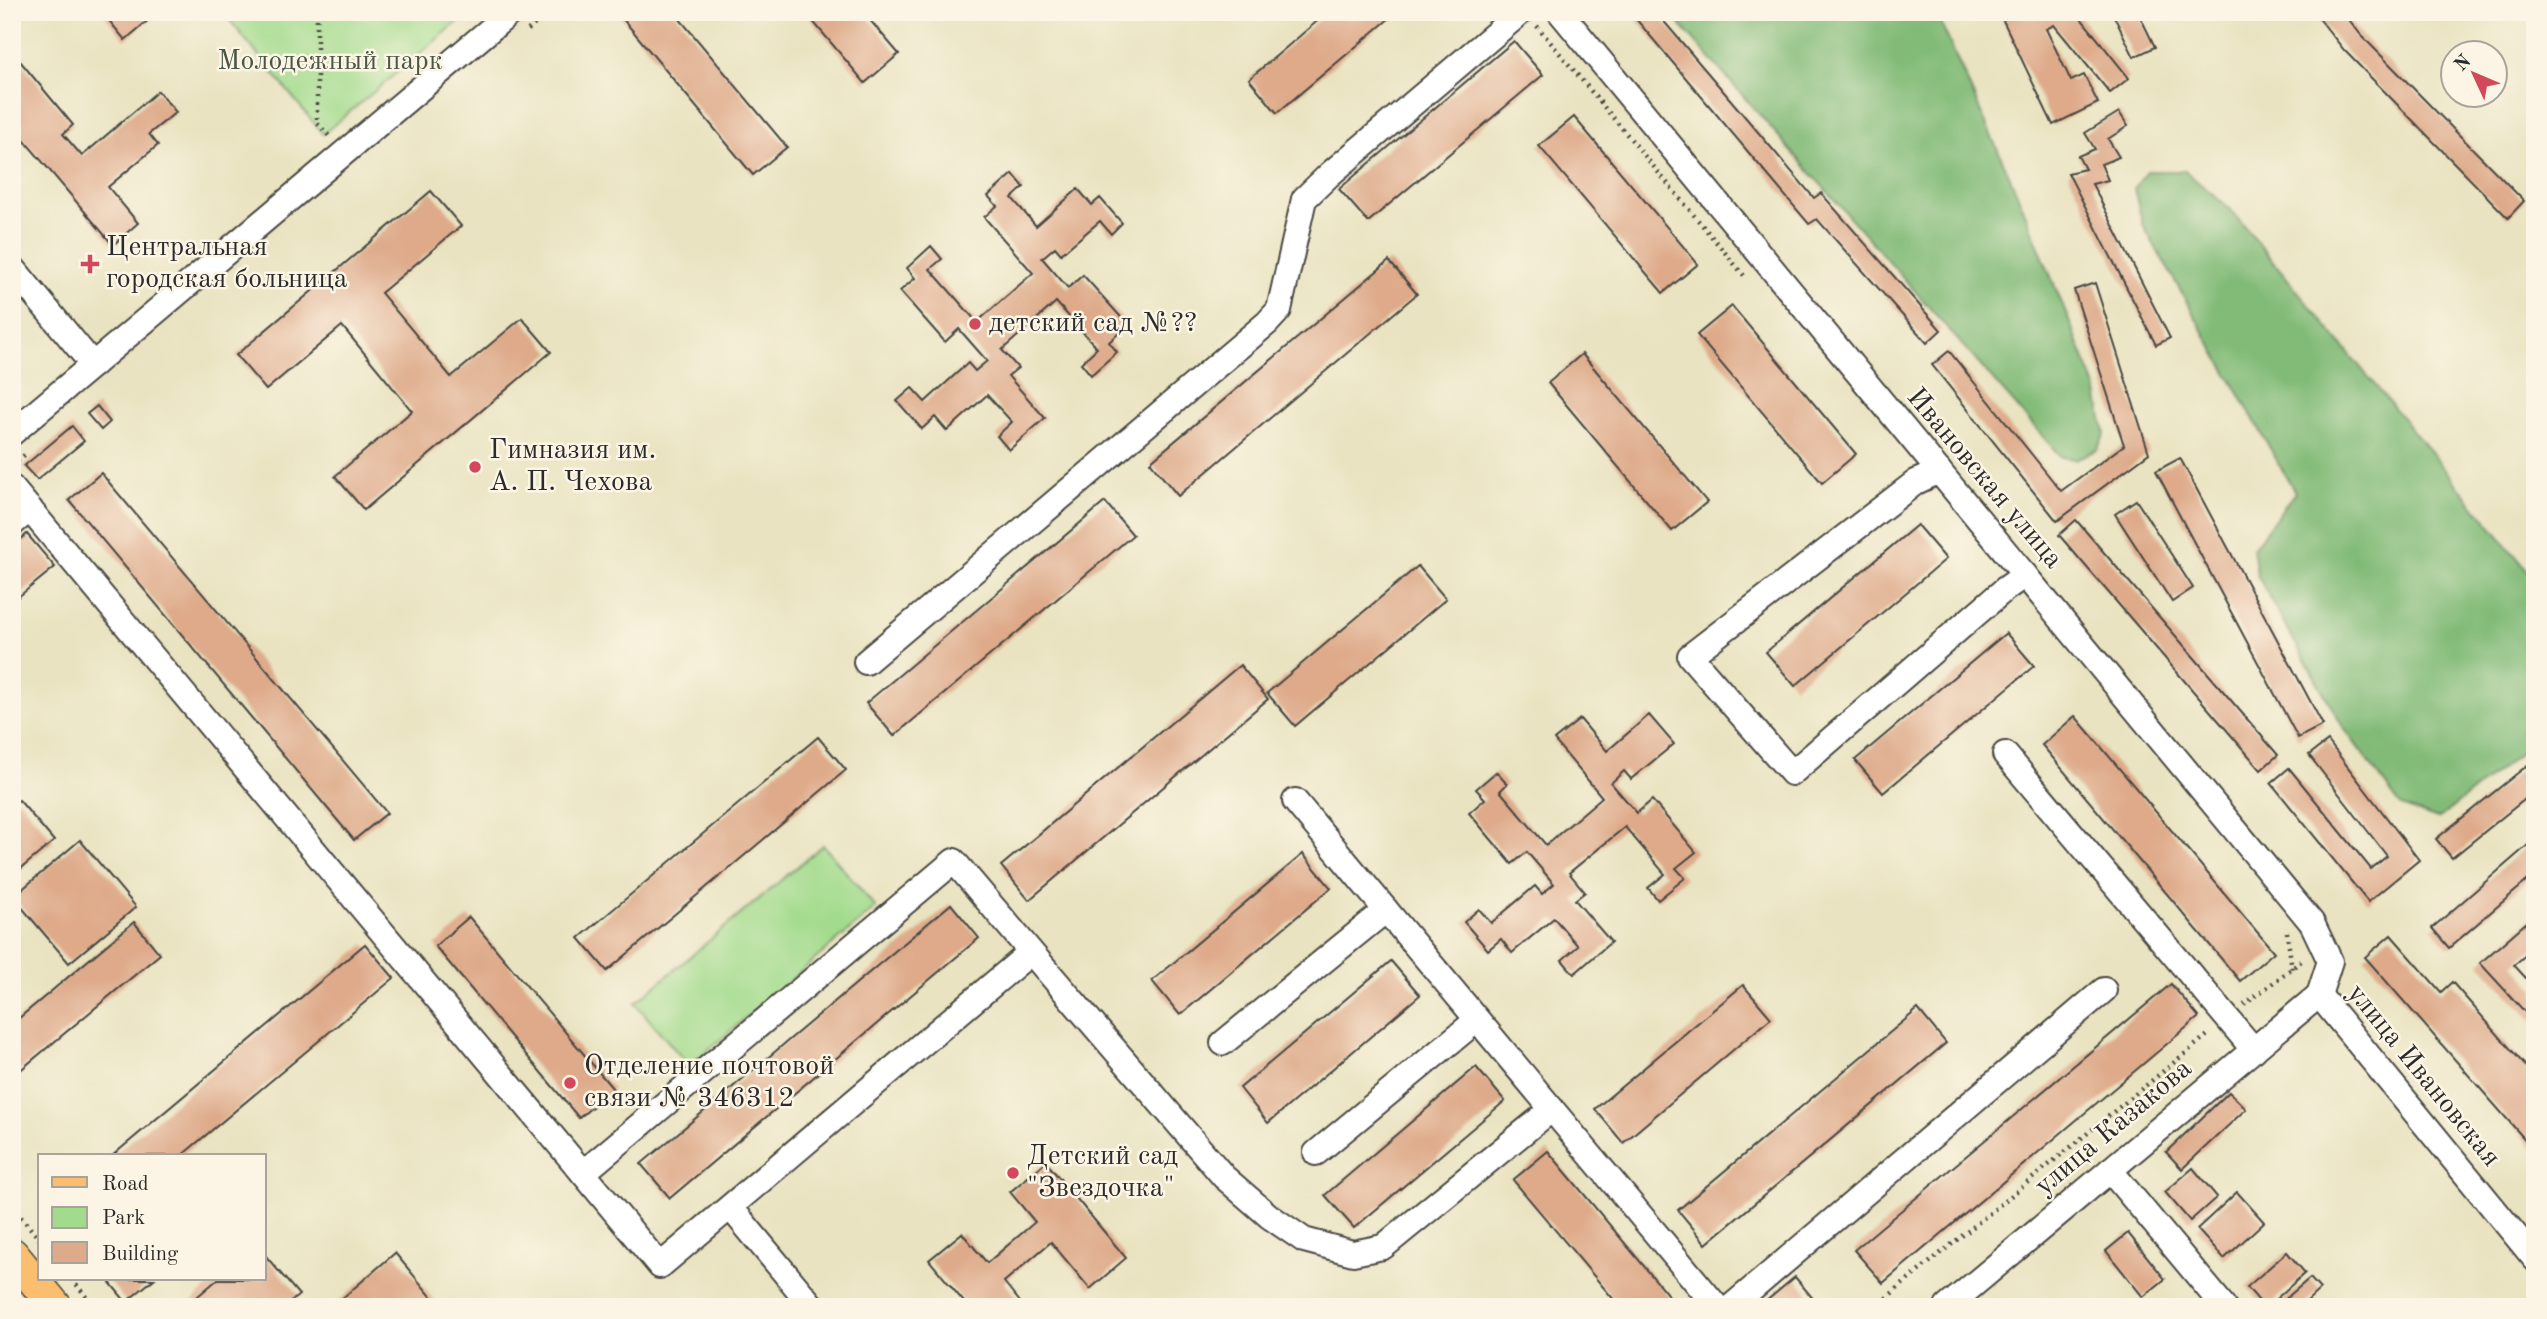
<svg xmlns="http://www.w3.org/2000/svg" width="2547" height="1319" viewBox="0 0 2547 1319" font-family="'Old Standard TT',serif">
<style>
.green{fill:#a3db8d;stroke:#67835c;stroke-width:2}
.forest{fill:#82bb78;stroke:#567352;stroke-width:2}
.building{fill:#deaa8a}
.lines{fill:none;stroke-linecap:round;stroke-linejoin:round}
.minor-casing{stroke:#484742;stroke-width:28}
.major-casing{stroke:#484742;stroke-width:35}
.path{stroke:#484742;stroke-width:4.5;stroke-dasharray:2 5;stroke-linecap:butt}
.minor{stroke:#fff;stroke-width:24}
.major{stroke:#fbbe6e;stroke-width:32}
.poi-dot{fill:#d1495b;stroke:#fcf5e5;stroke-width:2.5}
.labels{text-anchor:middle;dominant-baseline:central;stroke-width:5;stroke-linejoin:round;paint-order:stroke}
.park-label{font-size:28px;fill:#495744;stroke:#fcf5e5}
.poi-label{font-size:28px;fill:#2b2b2b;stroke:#fcf5e5;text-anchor:start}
.street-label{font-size:28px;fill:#2b2b2b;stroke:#fcf5e5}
</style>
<rect width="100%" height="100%" fill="#fcf5e5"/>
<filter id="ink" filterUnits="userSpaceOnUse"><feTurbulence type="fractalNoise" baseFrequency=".0143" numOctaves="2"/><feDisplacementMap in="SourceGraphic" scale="14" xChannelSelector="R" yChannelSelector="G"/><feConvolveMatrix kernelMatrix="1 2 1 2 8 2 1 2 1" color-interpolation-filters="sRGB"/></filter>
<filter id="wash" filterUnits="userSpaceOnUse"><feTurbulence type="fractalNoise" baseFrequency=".00686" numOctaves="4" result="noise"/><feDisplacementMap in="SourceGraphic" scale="28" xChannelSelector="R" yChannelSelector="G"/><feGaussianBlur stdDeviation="1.57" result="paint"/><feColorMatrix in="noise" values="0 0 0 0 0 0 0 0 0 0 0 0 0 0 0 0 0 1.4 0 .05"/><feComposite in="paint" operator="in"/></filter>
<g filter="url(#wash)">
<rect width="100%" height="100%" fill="#e9e3c1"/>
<g class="green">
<polygon points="223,12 470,12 323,134"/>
<polygon points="823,845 876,908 689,1066 635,1003"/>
</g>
<g class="forest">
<polygon points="1669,12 1936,12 2016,191 2096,387 2105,434 2097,450 2075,459 2061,457"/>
<polygon points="2147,171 2185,171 2231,210 2529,572 2535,585 2535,627 2531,636 2535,658 2535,741 2438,819 2401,806 2343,727 2257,575 2253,548 2295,492 2143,225 2134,189"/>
</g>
<g id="blocks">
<g class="building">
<polygon points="102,12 148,12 152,17 125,40"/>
<polygon points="617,12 674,12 787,147 753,175"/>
<polygon points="805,12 863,12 899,54 865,83"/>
<polygon points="1328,12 1397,12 1277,113 1249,79"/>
<polygon points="1630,12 1656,12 1814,198 1821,193 1941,330 1927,343 1817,219 1809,224"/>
<polygon points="1999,12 2076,12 2129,78 2110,93 2054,25 2046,29 2071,81 2084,75 2098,103 2053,125"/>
<polygon points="2112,12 2138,12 2155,47 2134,57"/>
<polygon points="2314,12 2343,12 2361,35 2524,201 2508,218 2344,50"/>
<polygon points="1514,41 1543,75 1368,222 1339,189"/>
<polygon points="15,55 73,125 63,134 82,156 158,91 176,112 149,134 158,145 108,187 138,223 113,245 12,126 12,57"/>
<polygon points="2119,112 2128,126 2108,139 2119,157 2101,164 2108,180 2092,184 2170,338 2156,345 2068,173 2085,169 2078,156 2095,149 2085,133"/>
<polygon points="1574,117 1698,264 1663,293 1539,146"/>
<polygon points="1013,174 1024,187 1012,198 1036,226 1078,189 1092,205 1100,198 1122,223 1111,234 1100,221 1061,254 1055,247 1042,258 1068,288 1083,275 1128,325 1109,342 1117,352 1091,375 1081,363 1097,348 1056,302 1002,350 1018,368 1008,376 1045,418 1009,450 997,436 1012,422 987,395 947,431 935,417 922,429 897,401 912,388 925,402 968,363 975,371 987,361 959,329 945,342 900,291 915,278 907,268 931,246 942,259 930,269 977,322 1033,273 984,217 997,206 988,196"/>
<polygon points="431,191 461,226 381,293 451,377 522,318 551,352 364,510 335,476 412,411 342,326 266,390 236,355"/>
<polygon points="1389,261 1417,294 1178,496 1150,462"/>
<polygon points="2095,283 2149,453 2057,521 1932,365 1949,351 2061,491 2124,445 2074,290"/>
<polygon points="1732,306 1856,454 1822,483 1697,335"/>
<polygon points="1582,354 1707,502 1672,531 1548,383"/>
<polygon points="97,406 110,422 101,430 87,414"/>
<polygon points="72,426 84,441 37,480 24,466"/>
<polygon points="2180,458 2323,725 2298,738 2156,471"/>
<polygon points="101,473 387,813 354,840 69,500"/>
<polygon points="2136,500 2193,588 2172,602 2115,514"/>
<polygon points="1105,502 1133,535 894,736 866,703"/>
<polygon points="2076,520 2278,755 2261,770 2059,535"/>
<polygon points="1917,525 1946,559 1795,686 1766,652"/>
<polygon points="27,534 55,567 12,602 12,547"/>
<polygon points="1418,566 1446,599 1295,726 1267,693"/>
<polygon points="2006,633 2034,666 1883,793 1855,760"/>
<polygon points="1240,665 1268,699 1029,900 1001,866"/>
<polygon points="1649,715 1674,744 1631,779 1624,771 1611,783 1637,813 1652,800 1696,852 1676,868 1685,878 1658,900 1648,888 1665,874 1625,827 1569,873 1585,892 1575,900 1611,942 1574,974 1562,960 1578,946 1554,918 1512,953 1501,939 1488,950 1464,922 1479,909 1491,923 1535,886 1542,894 1554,884 1527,852 1512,864 1469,813 1485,799 1476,789 1496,772 1507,784 1500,791 1546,845 1602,797 1554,740 1580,719 1607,751"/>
<polygon points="2075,716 2274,952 2240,981 2042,745"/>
<polygon points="818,737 846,770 607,971 579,938"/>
<polygon points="2328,741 2419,860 2368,902 2271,783 2289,768 2371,869 2387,856 2309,755"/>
<polygon points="2535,759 2535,791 2452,858 2436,839"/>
<polygon points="19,800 54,841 12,876 12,805"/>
<polygon points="2535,839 2535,874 2449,948 2432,928"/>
<polygon points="80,840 136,907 69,963 13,897"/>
<polygon points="1303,854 1331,888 1180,1015 1152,981"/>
<polygon points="951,904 979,938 670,1198 641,1164"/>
<polygon points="2535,915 2535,947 2514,965 2535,988 2535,1023 2480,963"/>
<polygon points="469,917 613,1089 579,1118 435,946"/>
<polygon points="134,922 160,954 12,1077 12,1024"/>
<polygon points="2391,935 2441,992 2452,982 2535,1077 2535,1151 2365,957"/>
<polygon points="365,944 394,978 181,1156 112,1156"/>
<polygon points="1391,961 1420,995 1268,1123 1240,1088"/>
<polygon points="2171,984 2199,1017 1883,1283 1854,1250"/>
<polygon points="1743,985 1771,1018 1623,1143 1595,1109"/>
<polygon points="1918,1009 1946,1043 1706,1244 1678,1210"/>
<polygon points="1476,1067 1505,1101 1354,1228 1325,1195"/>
<polygon points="2229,1092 2246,1109 2182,1169 2166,1152"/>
<polygon points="1548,1151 1678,1307 1620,1307 1513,1180"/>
<polygon points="1046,1162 1126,1258 1090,1289 1051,1242 1004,1282 1024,1307 968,1307 929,1260 962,1233 987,1263 1035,1222 1010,1192"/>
<polygon points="2193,1168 2217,1197 2190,1221 2165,1192"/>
<polygon points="2237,1192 2264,1222 2224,1259 2197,1229"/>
<polygon points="2128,1233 2165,1279 2143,1297 2106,1251"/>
<polygon points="2287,1252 2305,1273 2267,1307 2264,1307 2247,1287"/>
<polygon points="395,1253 440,1307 332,1307"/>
<polygon points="264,1254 299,1295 285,1307 185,1307 218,1279 264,1279"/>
<polygon points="1795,1277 1820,1307 1759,1307"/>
<polygon points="2310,1278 2320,1289 2306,1302 2310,1307 2276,1307"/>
<polygon points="107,1279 154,1279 126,1302"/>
</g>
</g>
</g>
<g filter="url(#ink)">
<use href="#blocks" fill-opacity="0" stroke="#484742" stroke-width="2"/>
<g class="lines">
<g class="minor-casing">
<g id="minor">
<polyline points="1560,12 2312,923 2330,961 2319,995"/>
<polyline points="12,267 93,365"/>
<polyline points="12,433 511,12"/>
<polyline points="1939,471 1916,482 1690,656 1792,773 2005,589 2025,575"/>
<polyline points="12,488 583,1173"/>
<polyline points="12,524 30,509"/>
<polyline points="866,662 1267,323 1279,310 1304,199 1330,174 1521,12"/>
<polyline points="2005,754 2254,1050"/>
<polyline points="1295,801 1717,1307"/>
<polyline points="1031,952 954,861 583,1173 660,1266 1031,952 1224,1177 1269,1216 1304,1240 1353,1253 1383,1247 1552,1109"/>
<polyline points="2319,995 2535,1259"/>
<polyline points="1223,1043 1386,910"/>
<polyline points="1316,1153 1477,1020"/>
<polyline points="2110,1170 2224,1307"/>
<polyline points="731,1208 813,1307"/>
<polyline points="1731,1307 2104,990"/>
<polyline points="1947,1307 2319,995"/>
</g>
</g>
<g class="major-casing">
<polyline id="major" points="12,1254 56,1307"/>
</g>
<g class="path">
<polyline points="317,12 317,123 329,136"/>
<polyline points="1537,26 1746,278"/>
<polyline points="528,30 549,12"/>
<polyline points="12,465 27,453"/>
<polyline points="2287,932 2292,969"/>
<polyline points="2244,1005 2304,959"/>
<polyline points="12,1206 40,1240"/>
<polyline points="72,1279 95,1307"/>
<polyline points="1875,1307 2210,1033"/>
</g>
<use href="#minor" class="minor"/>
<use href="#major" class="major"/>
</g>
</g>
<g class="poi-dot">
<path d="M86.5 253.5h7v7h7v7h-7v7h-7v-7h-7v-7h7z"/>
<circle cx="975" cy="324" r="7"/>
<circle cx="475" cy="467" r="7"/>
<circle cx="570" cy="1083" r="7"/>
<circle cx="1013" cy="1173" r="7"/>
</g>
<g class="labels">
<g class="park-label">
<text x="330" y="62">Молодежный парк</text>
</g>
<g class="poi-label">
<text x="106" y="248">Центральная<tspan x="106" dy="32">городская больница</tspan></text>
<text x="989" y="324">детский сад №??</text>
<text x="489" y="451">Гимназия им.<tspan x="489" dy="32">А. П. Чехова</tspan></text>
<text x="584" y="1067">Отделение почтовой<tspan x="584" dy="32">связи № 346312</tspan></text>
<text x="1027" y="1157">Детский сад<tspan x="1027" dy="32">"Звездочка"</tspan></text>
</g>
<g class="street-label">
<text transform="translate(1984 479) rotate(50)">Ивановская улица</text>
<text transform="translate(2423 1076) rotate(51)">улица Ивановская</text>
<text transform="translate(2114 1128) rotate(-40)">улица Казакова</text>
</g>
</g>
<rect width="2547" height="1319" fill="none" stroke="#fcf5e5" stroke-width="42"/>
<rect x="38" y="1154" width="228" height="126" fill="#fcf5e5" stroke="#a8a49b" stroke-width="2"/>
<rect x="52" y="1177" width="35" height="10" fill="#fbbe6e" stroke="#a8a49b" stroke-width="2"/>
<text x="102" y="1190" font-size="21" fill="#2b2b2b">Road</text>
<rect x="52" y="1207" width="35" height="21" fill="#a3db8d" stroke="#a8a49b" stroke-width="2"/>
<text x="102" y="1224" font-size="21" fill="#2b2b2b">Park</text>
<rect x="52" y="1242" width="35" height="21" fill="#deaa8a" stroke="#a8a49b" stroke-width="2"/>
<text x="102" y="1260" font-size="21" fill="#2b2b2b">Building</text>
<g transform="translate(2474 74) rotate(314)"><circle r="33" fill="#fcf5e5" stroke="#a8a49b" stroke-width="2"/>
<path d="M0-5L12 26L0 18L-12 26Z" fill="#d1495b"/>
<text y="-10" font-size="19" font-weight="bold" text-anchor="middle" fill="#2b2b2b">N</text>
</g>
</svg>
